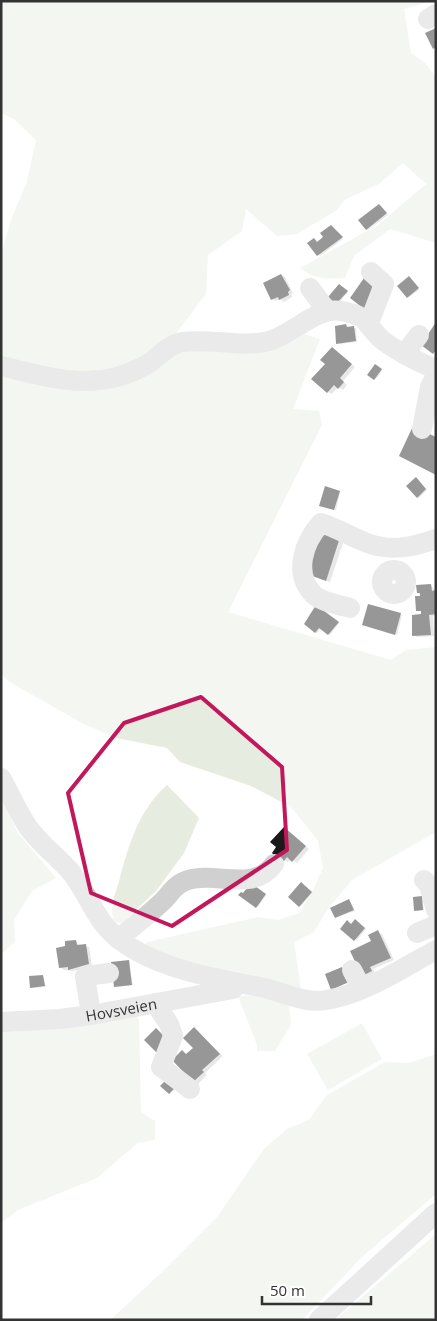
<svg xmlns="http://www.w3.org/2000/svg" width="437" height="1321" viewBox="0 0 437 1321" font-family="'Open Sans',sans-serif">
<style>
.green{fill:#e6ecdf}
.shadow{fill:#0003}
.building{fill:#1a1a1a}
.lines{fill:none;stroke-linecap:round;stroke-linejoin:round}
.minor{stroke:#d0d0d0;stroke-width:20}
.marked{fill:none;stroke:#c2185b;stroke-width:4;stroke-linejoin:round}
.labels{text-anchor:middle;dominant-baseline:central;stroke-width:5;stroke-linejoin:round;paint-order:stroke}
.street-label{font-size:15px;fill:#333;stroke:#fff}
</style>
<rect width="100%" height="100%" fill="#fff"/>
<g class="green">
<path d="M1,1H433L404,9L411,53L425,63L436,77V243L390,229L354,256L345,278C326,279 316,280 300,268L378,225L426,184L403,163L379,184L346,199L337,210L297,234L277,236L246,209L242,231L208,255L206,294L177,332L202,349L301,333L320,339L293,409L319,411L322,425L228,612L391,660L406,650L436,647V832L352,880L327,910L314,932L294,942L301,989L251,978L143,949L147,942L258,917L278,920L299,913L312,892L323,868L318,841L291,807L251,786L180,762L167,748L116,738L82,723L11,683L1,674V255L11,220L27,181L36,140L14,119L1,113Z"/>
<path d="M167,785L199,818L184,853L156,891L122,923L114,922C109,907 115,896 119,881C129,845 138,811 167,785Z"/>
<polygon points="1,798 18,833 56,878 32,891 14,920 15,942 1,954"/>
<polygon points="263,995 289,1005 291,1025 275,1051 257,1051 257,1045 238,996"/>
<polygon points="134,1015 139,1019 141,1112 155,1121 155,1140 138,1143 97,1178 18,1210 1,1223 1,1029"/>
<polygon points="362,1023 382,1059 328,1090 307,1054"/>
<polygon points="436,1054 436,1194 362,1257 302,1320 110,1320 161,1273 217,1217 264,1149 287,1129 309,1120 327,1095 385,1062 409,1063"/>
<polygon points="436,1234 436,1320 335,1320"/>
</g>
<g class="shadow">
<polygon points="381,206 388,215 368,230 366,229"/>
<polygon points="332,228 343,239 320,256 309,243 314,239 318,243"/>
<polygon points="281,275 285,277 293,293 291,294 292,297 284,302 280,299 276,301 272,299"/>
<polygon points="411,279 419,290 409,297 407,297"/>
<polygon points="341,286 348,292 338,304"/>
<polygon points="346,326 348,328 356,328 357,342 339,344"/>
<polygon points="336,351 355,367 343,381 347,385 343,390 338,387 332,394 328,392"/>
<polygon points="375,366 382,371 376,379 369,374"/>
<polygon points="417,480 427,490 419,498 418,497"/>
<polygon points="340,492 336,510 322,506"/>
<polygon points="323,529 345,537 330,582 312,576"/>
<polygon points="431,585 436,592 436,616 433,616 434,636 417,637 413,635 422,615 422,612 417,610 421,597 418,592"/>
<polygon points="369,605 402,615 397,635 365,625"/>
<polygon points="316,606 339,623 330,635 321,628 317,633 305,624"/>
<polygon points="288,831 309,849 297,863 291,859 288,862 274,853"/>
<polygon points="251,884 266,895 258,907 240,895 244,895"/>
<polygon points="302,885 312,893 301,906 299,906"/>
<polygon points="422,897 424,910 417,911 415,910"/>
<polygon points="349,901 355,911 336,917"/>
<polygon points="357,922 366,929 356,941 351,925"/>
<polygon points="378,932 382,934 394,960 373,969 375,973 367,977 352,952 373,942"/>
<polygon points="76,941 80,946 89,947 92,966 73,971 64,970 60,967 66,942"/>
<polygon points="128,961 133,985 117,987 115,986"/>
<polygon points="43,976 46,987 31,988"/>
<polygon points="194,1029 223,1056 205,1073 207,1075 198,1084 194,1081 182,1051 187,1055 195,1048"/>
</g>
<g class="building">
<polygon points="436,28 436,47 433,49 425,33"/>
<polygon points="379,204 387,213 366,230 358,220"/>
<polygon points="331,225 343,237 317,256 307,243 314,238 317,242 323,237 320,233"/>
<polygon points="281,274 290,290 288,292 289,295 279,300 278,297 271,300 263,283"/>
<polygon points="409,276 419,288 407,298 397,286"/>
<polygon points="364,278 379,289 364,309 350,298"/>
<polygon points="339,284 348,291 336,304 328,297"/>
<polygon points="436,322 436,350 433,354 421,345"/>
<polygon points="346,324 347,327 354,326 356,341 336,344 335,326"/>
<polygon points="332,347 352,364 340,378 344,382 338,389 334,385 327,393 311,379 325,364 320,360"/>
<polygon points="375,364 382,369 374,380 367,375"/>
<polygon points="413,426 436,437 436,475 399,456"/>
<polygon points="416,477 426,489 417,498 406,486"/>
<polygon points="325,486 340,491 334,510 319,506"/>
<polygon points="322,528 341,534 326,581 307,574"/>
<polygon points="431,584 432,591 436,590 436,614 429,615 431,635 412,636 412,615 421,614 421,611 416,611 415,596 420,596 420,593 417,593 416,585"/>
<polygon points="368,604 401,613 395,635 362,625"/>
<polygon points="316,605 339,622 328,635 319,628 315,633 304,624"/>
<polygon points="284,827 306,846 292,862 287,857 284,861 279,857 278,859 272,853 276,847 270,842"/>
<polygon points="301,882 312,892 299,907 288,897"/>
<polygon points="251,883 266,894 256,908 238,895 241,892 243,893"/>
<polygon points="422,896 423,910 414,911 413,897"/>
<polygon points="349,899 354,910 335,918 330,908"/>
<polygon points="355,919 365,928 354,941 340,929 347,920 351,924"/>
<polygon points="378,930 391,958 370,967 372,971 362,976 350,951 371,941 368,935"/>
<polygon points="76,940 77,945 86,944 89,964 68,970 68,967 59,968 56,948 65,946 65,941"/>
<polygon points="129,960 132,985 114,987 111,962"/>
<polygon points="342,967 349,982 331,990 325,974"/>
<polygon points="43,975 45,986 30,988 29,976"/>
<polygon points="194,1027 220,1054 202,1070 204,1072 193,1082 172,1060 182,1050 186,1054 193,1048 183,1038"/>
<polygon points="156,1028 170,1042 158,1054 144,1040"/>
<polygon points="167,1079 176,1087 169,1094 160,1086"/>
</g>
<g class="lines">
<g class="minor">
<polyline points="428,19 436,14"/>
<polyline points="310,288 327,311"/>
<polyline points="369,323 384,284 371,272"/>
<polyline points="405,353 419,335"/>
<path d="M1,366C52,378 95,393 144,366C158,359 166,345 182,342C211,338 241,348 269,341C294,334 315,307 341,311C367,315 364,322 380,338C392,349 420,363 436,369"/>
<polyline points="422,429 430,387 436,375"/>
<circle cx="394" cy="582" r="12"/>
<path d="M350,608C340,605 322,602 314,595C293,574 303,543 321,523C337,528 351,537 367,543C391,552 413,547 436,539"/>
<path d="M1,778C10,794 18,812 28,827C40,844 57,856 70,871C83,887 91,906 102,922C134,965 211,978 260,987C282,991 303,1004 326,1000C365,994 402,968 436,950"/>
<polyline points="424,880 429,885 436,910"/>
<polyline points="417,933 436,925"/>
<path d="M118,939C133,927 148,915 162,902C171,893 175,884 188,880C217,871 253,893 274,864"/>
<polyline points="352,970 362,989"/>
<polyline points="155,1003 169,1024 173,1036 161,1067 190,1089"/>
<polyline points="91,1015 85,976 109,973"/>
<path id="s1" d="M1,1022L60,1019L91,1015L233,989L238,983"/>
<polyline points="319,1320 436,1213"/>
</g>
</g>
<path d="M0 0H437V1321H0ZM201,697L282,767L287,850L172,926L91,893L68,793L124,723Z" fill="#fff" fill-opacity=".55" fill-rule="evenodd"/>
<path class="marked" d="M201,697L282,767L287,850L172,926L91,893L68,793L124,723Z"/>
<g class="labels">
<g class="street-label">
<text stroke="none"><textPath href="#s1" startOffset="121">Hovsveien</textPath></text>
</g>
</g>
<rect width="437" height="1321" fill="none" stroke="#333333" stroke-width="5"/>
<path d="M262 1296v8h109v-8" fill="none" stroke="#333333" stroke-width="2.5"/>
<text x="270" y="1296" font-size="15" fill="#333333" stroke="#ffffff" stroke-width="4" paint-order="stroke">50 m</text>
</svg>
